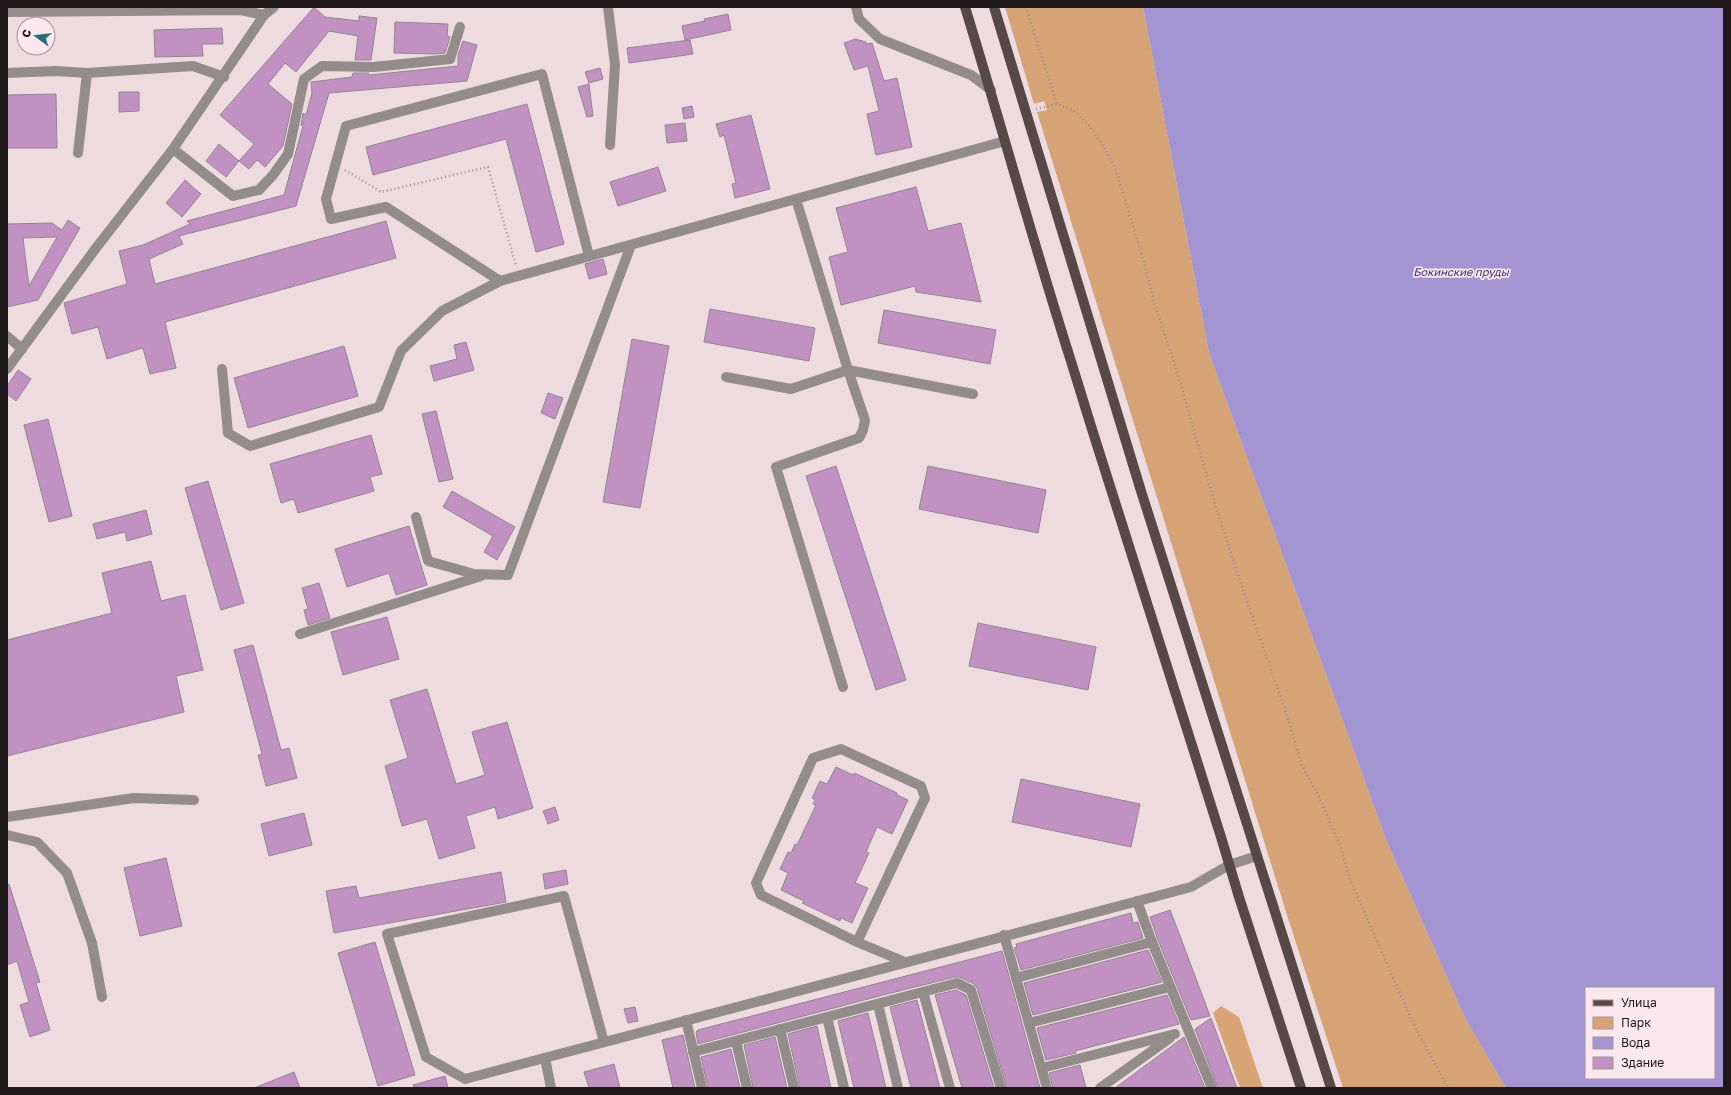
<svg xmlns="http://www.w3.org/2000/svg" width="1731" height="1095" viewBox="0 0 1731 1095" font-family="'Golos Text',sans-serif">
<style>
.green{fill:#d5a376}
.forest{fill:#d8a476}
.water{fill:#a295d1;fill-rule:evenodd}
.building{fill:#c191c2;stroke:#918691;fill-rule:evenodd}
.lines{fill:none;stroke-linecap:round;stroke-linejoin:round}
.path{stroke:#9b8d91;stroke-width:2.5;stroke-dasharray:1 3;stroke-linecap:butt}
.minor{stroke:#948c8b;stroke-width:10}
.major{stroke:#564846;stroke-width:10}
.labels{text-anchor:middle;dominant-baseline:central;stroke-width:3.5;stroke-linejoin:round;paint-order:stroke}
.water-label{font-size:11px;font-style:italic;fill:#412b72;stroke:#fbe8ee}
</style>
<rect width="100%" height="100%" fill="#eedbe0"/>
<polygon class="green" points="1005,7 1143,7 1209,353 1387,842 1466,1020 1506,1088 1343,1088 1287,915 1037,112 1047,110 1044,101 1034,104"/>
<polygon class="forest" points="1221,1006 1239,1017 1263,1088 1240,1088 1213,1013"/>
<path class="water" d="M1143,7H1724V1088H1506L1466,1020L1387,842L1209,353ZM1586,988H1714V1078H1586Z"/>
<g class="building">
<polygon points="314,7 325,17 359,21 359,16 377,18 371,60 355,60 358,36 329,31 296,72 285,63 268,84 292,104 283,146 265,167 257,160 249,169 239,161 254,144 220,115"/>
<polygon points="728,14 731,30 685,40 682,26 705,21 704,19"/>
<polygon points="395,22 448,24 447,36 450,37 445,53 434,54 394,53"/>
<polygon points="222,28 223,44 202,44 203,56 155,57 154,30"/>
<polygon points="855,39 866,42 867,44 872,43 884,81 897,78 912,147 876,155 867,114 879,111 868,66 854,70 844,43"/>
<polygon points="690,40 693,54 629,63 627,48"/>
<polygon points="463,41 477,45 467,81 329,93 296,206 179,236 183,244 149,259 155,284 386,221 396,258 165,322 176,368 150,374 143,348 107,359 98,327 72,334 64,303 127,284 119,251 143,245 190,224 187,221 284,195 304,122 301,126 303,113 306,115 312,93 311,82 352,77 353,73 369,73 369,75 458,66 458,55"/>
<polygon points="600,68 603,79 589,83 585,72"/>
<polygon points="589,84 593,116 587,117 578,87"/>
<polygon points="119,92 139,92 139,111 119,112"/>
<polygon points="56,94 57,148 7,148 7,95"/>
<polygon points="527,104 564,244 536,252 506,139 373,175 366,147"/>
<polygon points="692,106 694,117 684,119 682,108"/>
<polygon points="751,115 770,189 735,198 732,184 736,183 724,135 720,137 716,124"/>
<polygon points="685,123 687,141 667,143 665,125"/>
<polygon points="219,144 239,161 226,177 206,161"/>
<polygon points="658,167 666,191 618,206 610,182"/>
<polygon points="185,180 201,194 182,217 166,203"/>
<polygon points="916,187 928,231 961,223 981,302 916,292 915,286 841,305 829,257 848,252 836,208"/>
<path d="M68,220L80,228L38,300L7,307V224L52,223L62,230ZM57,237L29,286L23,238Z"/>
<polygon points="603,259 607,274 589,279 585,264"/>
<polygon points="710,309 815,328 809,361 704,342"/>
<polygon points="884,310 996,330 990,364 878,343"/>
<polygon points="632,339 669,346 640,508 603,502"/>
<polygon points="466,342 474,370 434,381 430,366 457,359 454,345"/>
<polygon points="344,346 358,396 248,428 234,378"/>
<polygon points="18,370 31,379 16,401 7,394 7,386"/>
<polygon points="548,393 563,398 555,419 541,413"/>
<polygon points="436,411 453,479 439,482 422,414"/>
<polygon points="48,419 72,516 49,522 24,425"/>
<polygon points="371,435 382,474 370,477 374,491 298,513 294,499 281,503 270,464"/>
<polygon points="836,466 906,680 876,690 806,476"/>
<polygon points="928,466 1046,490 1038,533 919,509"/>
<polygon points="208,481 244,603 221,610 185,488"/>
<polygon points="452,491 515,527 497,560 484,552 493,536 443,507"/>
<polygon points="146,510 152,534 127,541 125,532 97,539 93,524"/>
<polygon points="409,526 427,585 396,595 389,573 347,587 335,549"/>
<polygon points="151,561 161,601 185,595 203,670 176,676 184,712 7,756 7,640 112,613 102,573"/>
<polygon points="319,583 330,618 308,625 304,610 308,609 302,588"/>
<polygon points="387,617 399,659 343,675 331,632"/>
<polygon points="978,623 1096,647 1088,690 969,666"/>
<polygon points="253,645 281,750 289,748 297,778 266,786 258,755 262,754 234,650"/>
<polygon points="427,689 456,784 485,775 472,732 507,722 533,808 498,819 495,807 466,816 475,848 439,859 427,819 402,826 385,766 408,758 390,700"/>
<polygon points="836,767 853,775 854,773 859,775 897,793 897,795 908,800 892,834 877,827 866,852 869,853 855,883 868,888 852,923 841,918 840,921 802,903 804,901 781,890 788,873 780,869 788,852 791,853 795,844 797,845 816,805 813,804 815,800 812,798 820,781 827,784"/>
<polygon points="1021,779 1140,804 1131,847 1012,822"/>
<polygon points="555,807 559,820 548,824 543,811"/>
<polygon points="304,813 312,845 269,856 261,824"/>
<polygon points="166,858 182,926 140,936 124,868"/>
<polygon points="566,870 568,884 545,889 543,874"/>
<polygon points="501,872 506,902 334,933 326,891 356,886 359,898"/>
<polygon points="9,884 40,982 36,983 50,1030 30,1037 20,1005 29,1002 17,961 7,965 7,885"/>
<polygon points="1170,910 1177,928 1210,1016 1191,1020 1158,940 1150,917"/>
<polygon points="1131,913 1133,923 1138,922 1143,938 1021,970 1014,948 1017,947 1016,944"/>
<polygon points="375,942 415,1075 378,1086 338,953"/>
<polygon points="1148,950 1162,982 1033,1015 1024,983"/>
<polygon points="1002,951 1040,1088 1007,1088 977,988 974,984 959,977 955,977 887,994 698,1044 696,1032 698,1030"/>
<polygon points="956,990 966,995 994,1088 962,1088 935,995"/>
<polygon points="1167,995 1179,1024 1075,1051 1076,1053 1046,1060 1037,1028"/>
<polygon points="917,1000 940,1088 911,1088 890,1007"/>
<polygon points="635,1007 638,1021 628,1023 624,1009"/>
<polygon points="868,1013 886,1088 854,1088 838,1021"/>
<polygon points="1211,1018 1237,1088 1218,1088 1195,1029"/>
<polygon points="817,1026 831,1088 800,1088 788,1034"/>
<polygon points="683,1035 687,1053 695,1088 673,1088 662,1040"/>
<polygon points="775,1037 787,1088 753,1088 744,1045"/>
<polygon points="1184,1037 1205,1088 1115,1088"/>
<polygon points="731,1049 740,1088 708,1088 701,1057"/>
<polygon points="614,1064 620,1088 589,1088 584,1072"/>
<polygon points="1080,1065 1086,1088 1053,1088 1049,1073"/>
<polygon points="294,1072 300,1088 254,1088"/>
<polygon points="445,1076 448,1088 414,1088 413,1085"/>
</g>
<g class="lines">
<g class="path">
<polyline points="1026,7 1057,104"/>
<polyline points="1036,109 1057,104 1074,111 1088,124 1102,144 1115,167 1143,259 1154,302 1178,375 1215,504 1243,590 1287,715 1301,763 1321,801 1340,845 1349,877 1413,1023 1448,1088"/>
<polyline points="345,170 381,192 488,167 516,266"/>
</g>
<g class="minor">
<polyline points="608,7 615,65 610,145"/>
<polyline points="856,7 859,19 880,39 971,75 991,90"/>
<polyline points="7,12 241,10 264,15"/>
<polyline points="7,73 56,71 87,73 193,66 224,77"/>
<polyline points="173,149 233,196 259,190 273,175 288,154 304,79 322,66 374,67 450,59 460,27"/>
<polyline points="78,153 87,73"/>
<polyline points="500,281 386,207 331,219 326,199 346,126 542,74 589,256"/>
<polyline points="7,336 22,349"/>
<polyline points="7,369 96,248 173,149 264,15 274,7"/>
<polyline points="222,369 228,433 250,446 379,407 401,351 442,311 500,281 1005,141"/>
<polyline points="726,377 791,389 848,370 796,199"/>
<polyline points="416,517 428,561 474,574 508,575 631,245"/>
<polyline points="300,634 481,576"/>
<polyline points="843,687 776,467 859,438 863,430 865,420 848,370 973,394"/>
<polyline points="7,817 134,798 194,800"/>
<polyline points="7,835 37,842 67,873 92,943 102,997"/>
<polyline points="1137,901 1152,942 1212,1088"/>
<polyline points="1004,935 1047,1088"/>
<polyline points="857,942 925,798 921,786 841,749 813,758 756,883 761,895 857,942 905,962"/>
<polyline points="1016,978 1152,942"/>
<polyline points="923,992 950,1088"/>
<polyline points="878,1004 898,1088"/>
<polyline points="827,1017 844,1088"/>
<polyline points="686,1020 702,1088"/>
<polyline points="1029,1023 1170,987"/>
<polyline points="780,1029 794,1088"/>
<polyline points="736,1041 747,1088"/>
<polyline points="604,1042 564,896 387,934 426,1057 465,1079 1191,887 1229,865 1257,856"/>
<polyline points="693,1052 957,983 971,990 1001,1088"/>
<polyline points="545,1058 551,1088"/>
<polyline points="1042,1068 1175,1034"/>
<polyline points="1100,1088 1170,1038"/>
</g>
<g class="major">
<path d="M965,7C1001,124 1033,242 1070,358C1119,518 1171,677 1221,837L1239,897L1301,1088"/>
<polyline points="994,7 1141,491 1331,1088"/>
</g>
</g>
<g class="labels">
<g class="water-label">
<text x="1461" y="271">Бокинские пруды</text>
</g>
</g>
<rect width="1731" height="1095" fill="none" stroke="#1e181a" stroke-width="16"/>
<rect x="1585" y="987" width="130" height="92" fill="#fbe8ee" stroke="#a39599"/>
<rect x="1593" y="1000" width="20" height="6" fill="#564846" stroke="#a39599"/>
<text x="1621" y="1007" font-size="12" fill="#1e181a">Улица</text>
<rect x="1593" y="1017" width="20" height="12" fill="#d5a376" stroke="#a39599"/>
<text x="1621" y="1027" font-size="12" fill="#1e181a">Парк</text>
<rect x="1593" y="1037" width="20" height="12" fill="#a295d1" stroke="#a39599"/>
<text x="1621" y="1047" font-size="12" fill="#1e181a">Вода</text>
<rect x="1593" y="1057" width="20" height="12" fill="#c191c2" stroke="#a39599"/>
<text x="1621" y="1067" font-size="12" fill="#1e181a">Здание</text>
<g transform="translate(36 36) rotate(285)"><circle r="19" fill="#fbe8ee" stroke="#a39599"/>
<path d="M0-3L7 15L0 10L-7 15Z" fill="#257072"/>
<text y="-6" font-size="11" font-weight="bold" text-anchor="middle" fill="#1e181a">С</text>
</g>
</svg>
